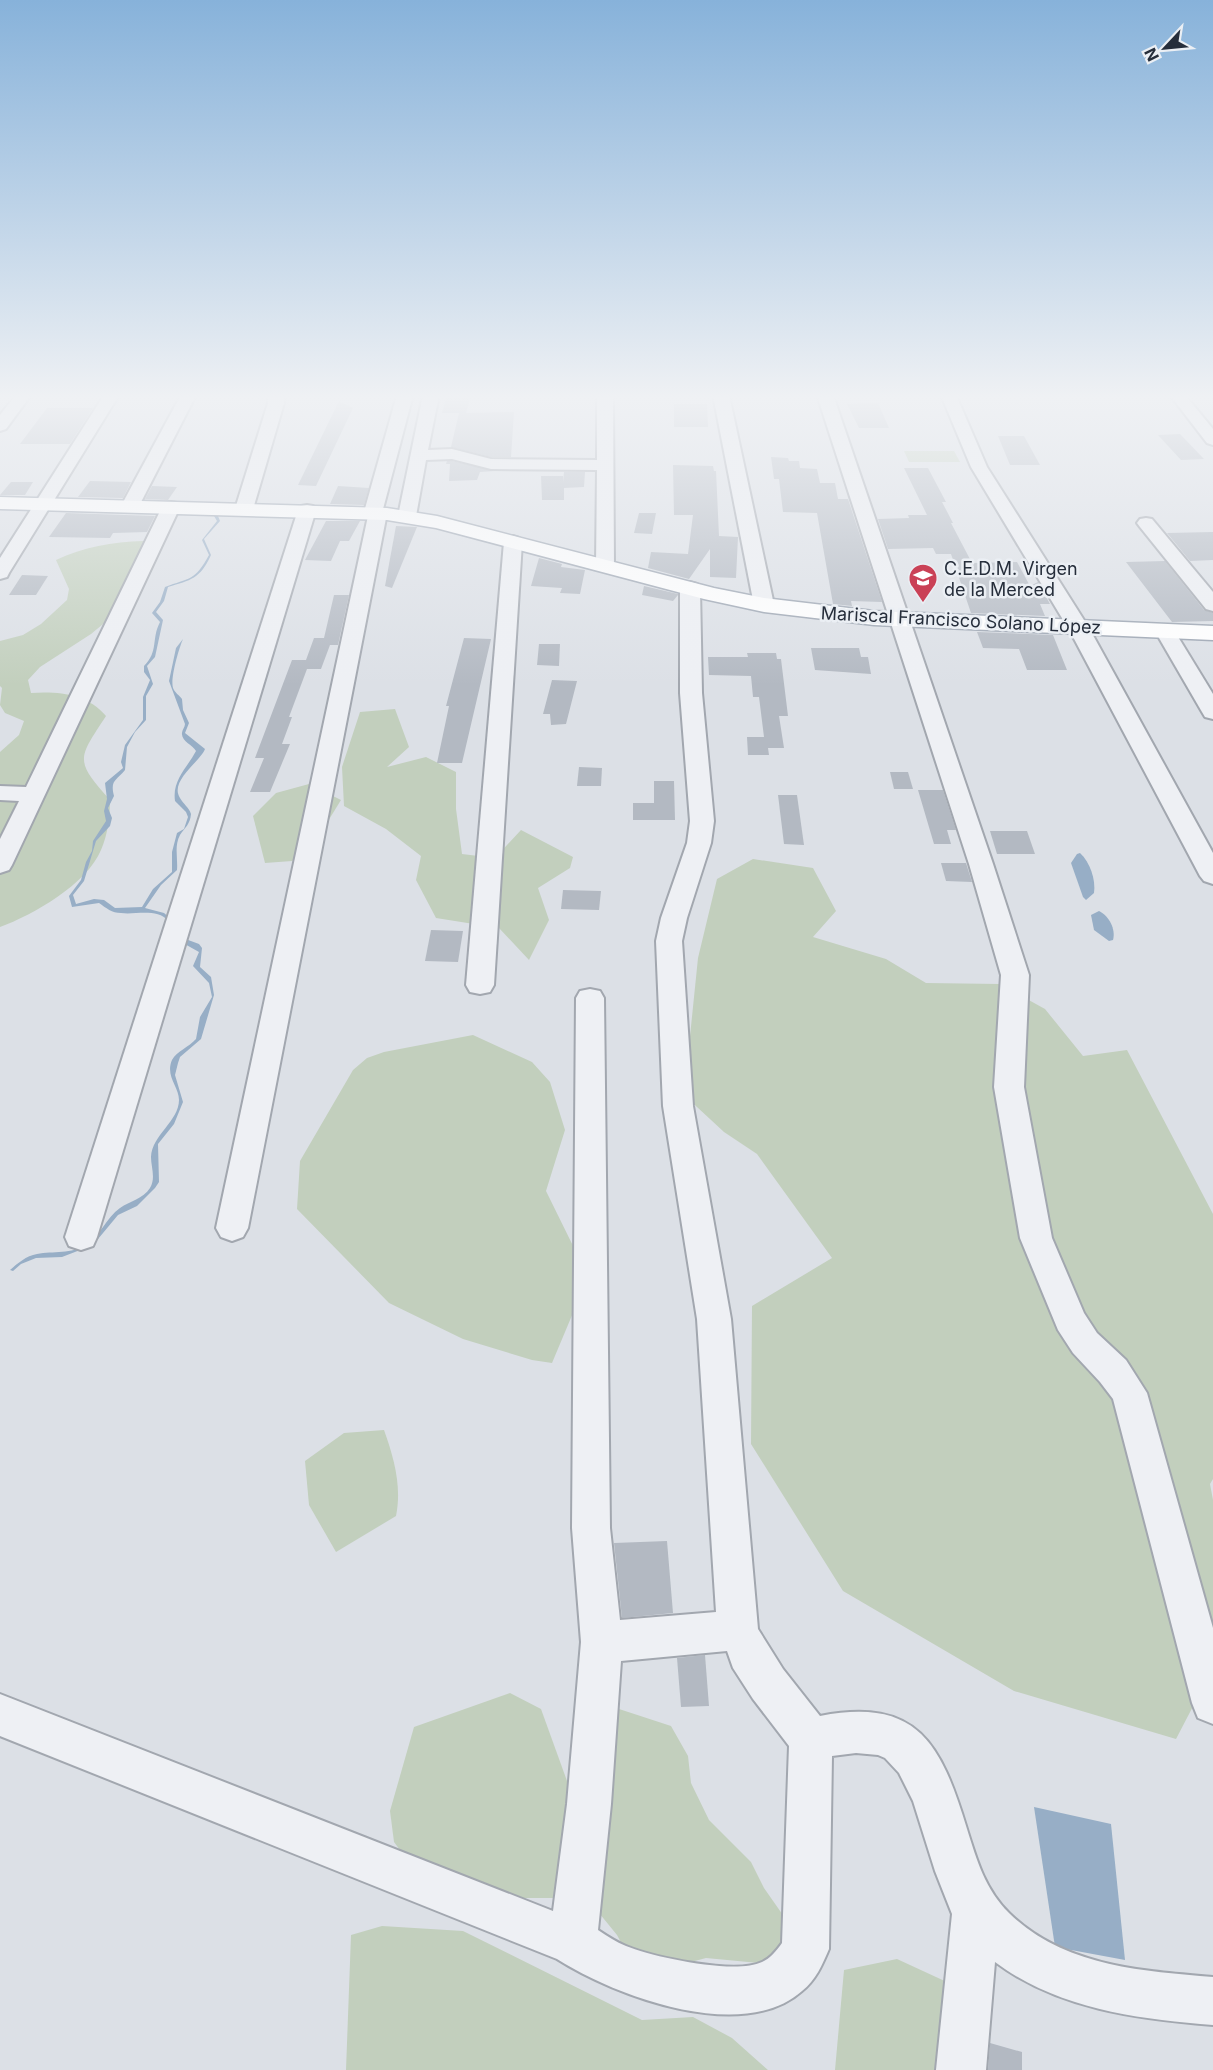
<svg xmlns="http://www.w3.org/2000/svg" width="1213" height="2070" viewBox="0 0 1213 2070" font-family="Inter,sans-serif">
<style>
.green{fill:#c2cfbd}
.water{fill:#97aec6}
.building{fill:#b3b9c2}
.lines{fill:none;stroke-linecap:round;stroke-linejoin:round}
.minor-casing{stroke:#a2a7af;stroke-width:4}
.major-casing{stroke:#9ba4b1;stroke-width:3}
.minor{fill:#eef0f4;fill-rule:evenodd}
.major{fill:#fff;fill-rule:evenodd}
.labels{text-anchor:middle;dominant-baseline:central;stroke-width:5;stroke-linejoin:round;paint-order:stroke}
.far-poi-label{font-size:18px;fill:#262e3b;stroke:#ebeff4;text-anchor:start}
.far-street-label{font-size:18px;fill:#262e3b;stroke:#ebeff4}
</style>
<rect width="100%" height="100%" fill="#dce0e6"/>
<g class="green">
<polygon points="904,451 954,451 960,462 909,462"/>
<path d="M143,541L155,547L132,600L91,634L40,667L28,680L31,693C58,691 88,694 106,716C78,759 74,760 110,800C110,816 108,834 101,850C87,884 33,915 0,927V752L19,735L24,721L5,713L0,705L2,688L0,686V641L23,635L41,624L67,600L69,589L56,560C83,547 113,542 143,541Z"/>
<polygon points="395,709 409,747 387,767 426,757 456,772 456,809 462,854 495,858 521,830 573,857 570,868 538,888 549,920 529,960 499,928 436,918 416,880 421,856 386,829 344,806 342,767 360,712"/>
<polygon points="309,784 341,800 317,839 292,861 265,863 253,816 276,793"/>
<polygon points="753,859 813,868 836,911 813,937 886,959 926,983 1000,984 1045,1009 1083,1056 1127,1050 1213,1214 1213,1479 1210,1484 1213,1500 1213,1668 1176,1739 1014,1691 843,1591 751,1444 752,1306 832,1258 757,1154 724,1132 684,1095 698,958 717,879"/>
<polygon points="473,1035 532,1062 550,1082 565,1130 546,1191 578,1256 578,1301 552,1363 532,1360 463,1339 389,1303 297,1209 300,1161 353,1070 367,1058 384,1052"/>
<path d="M384,1430C394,1458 402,1487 396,1516L336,1552L309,1505L305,1461L344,1433Z"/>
<polygon points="510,1693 541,1709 571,1792 559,1898 482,1898 420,1877 394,1842 390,1811 414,1727"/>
<polygon points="616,1708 671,1726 688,1756 691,1783 709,1820 751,1862 764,1888 799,1938 769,1964 706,1958 639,1976 617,1935 595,1908"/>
<polygon points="382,1926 463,1931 642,2020 693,2017 732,2038 768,2070 346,2070 351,1935"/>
<polygon points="897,1959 949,1983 937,2070 835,2070 844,1970"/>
</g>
<g class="water">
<path d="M214,516H218L220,521L204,539L211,555C200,579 191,580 168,587L164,601L156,612L163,620L155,657L147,666L153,684L146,696V720L135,732L127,747L125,770C116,781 110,780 114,796L108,808L112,818L110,826L96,841L84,881L73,895L76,904L94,899L104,900L115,908L142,907L153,889L172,872V852L177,833L184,829L188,817L186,812L175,801C172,780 187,768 196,751C193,745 181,741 182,733C182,730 185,727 185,724L169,681L176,648L183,639C179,648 170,679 173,688C175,693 179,695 182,699L183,710L189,723L185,733L205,749C200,762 169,781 180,798C183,804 189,807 191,814C190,825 185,827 180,835C174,846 178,858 177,870L161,885L145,908L164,913L171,919L170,930L172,934L199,944L202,948L200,967L211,977L214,995L201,1039L180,1057L178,1063L175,1075L183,1102L174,1124L158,1144L159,1182L155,1188L137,1206L118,1215L93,1245L62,1257L36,1258L21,1264L13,1271L10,1270C18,1263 26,1256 37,1254C53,1251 72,1254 86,1245C100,1236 106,1218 120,1208C130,1201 143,1199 150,1188C156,1178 151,1167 151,1157C152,1135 179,1121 179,1100C179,1087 165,1076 172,1060C177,1051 189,1047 196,1039L200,1017L212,997L209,983L193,966L199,952L165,933L168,921C158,908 135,915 121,913C112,913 106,908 99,903L72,907L69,896L81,880L86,862L92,851L93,841L106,821L104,811L107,799L105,783L123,768L121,762L125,745L143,720V697L150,680L144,672V666C159,651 151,639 160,622L152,613L160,602L165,587C189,578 195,581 209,555L202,540L217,521Z"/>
<path d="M1080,853C1090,862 1096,880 1094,893L1086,900L1083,897L1071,863L1077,854Z"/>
<path d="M1099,911C1109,916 1116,929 1113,940L1109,941L1094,930L1091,915Z"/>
<polygon points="1034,1807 1111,1824 1125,1960 1055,1947"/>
</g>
<g class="building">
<polygon points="447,395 471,395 466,413 514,412 511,457 491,457 451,447 459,413 442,413"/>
<polygon points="339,401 353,408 316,486 298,485"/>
<polygon points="878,403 889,428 859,428 847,404"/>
<polygon points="674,404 707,404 708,427 674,427"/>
<polygon points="47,408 93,408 70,444 20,444"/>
<polygon points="1180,434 1204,459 1181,460 1158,435"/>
<polygon points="998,436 1024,436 1040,465 1010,465"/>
<polygon points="771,457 788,458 789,461 799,461 800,468 817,469 820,483 835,483 838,499 848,499 882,602 851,601 852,606 833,604 817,513 783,512 779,479 774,479"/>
<polygon points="447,461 452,461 495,471 480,472 477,480 449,481 450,464 446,464"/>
<polygon points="673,465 713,466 714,471 716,471 719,536 738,537 736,578 710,577 710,549 689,579 648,568 651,552 688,554 693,515 674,515"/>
<polygon points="904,468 928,468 946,502 942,502 953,523 951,523 972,563 1017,562 1030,586 1038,582 1050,604 1040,604 1045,616 971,613 951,554 936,554 933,548 888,549 878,519 909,518 908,515 927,515"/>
<polygon points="564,472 585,472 584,487 564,488 564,500 542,500 541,476 563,476 563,482"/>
<polygon points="90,481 131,482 123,498 78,497"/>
<polygon points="11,482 33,482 25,495 0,495"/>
<polygon points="152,486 177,487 168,500 145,499"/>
<polygon points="338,486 369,488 364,505 330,504"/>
<polygon points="66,513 155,516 147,532 113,533 110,538 49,537"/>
<polygon points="639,513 656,513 652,534 634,533"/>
<polygon points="326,521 360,521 349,541 340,541 331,561 305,560"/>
<polygon points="396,526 417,527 392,588 385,586"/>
<polygon points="1213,532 1213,560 1190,561 1167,533"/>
<polygon points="539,558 562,564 561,567 585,570 580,594 560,593 562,588 531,586"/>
<polygon points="1165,561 1204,610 1213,613 1213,621 1172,622 1126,562"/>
<polygon points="22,575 48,576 36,595 9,595"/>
<polygon points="644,586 678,594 678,595 673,601 642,595"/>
<polygon points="334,595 349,595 338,645 330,645 321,669 307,669 289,717 292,717 282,744 290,744 270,792 250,792 264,758 255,758 292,660 306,660 314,638 324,638"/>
<polygon points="977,632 1053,635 1067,670 1027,670 1019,649 983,648"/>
<polygon points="464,638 491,639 462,763 437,763 449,706 446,706"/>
<polygon points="539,644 560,644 559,666 537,665"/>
<polygon points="811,648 859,648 861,657 868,657 871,674 815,670"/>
<polygon points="747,653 776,653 777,659 781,659 788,716 779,716 784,748 768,748 769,755 748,755 747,737 764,737 759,697 753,697 751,676 709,675 708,657 748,657"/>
<polygon points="552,680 577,681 566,724 551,725 550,714 543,714"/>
<polygon points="579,767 602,768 601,786 577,786"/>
<polygon points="890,772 908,772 913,789 894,789"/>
<polygon points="654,781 674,781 675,820 633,820 633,803 654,803"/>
<polygon points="918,790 943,790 956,830 947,830 951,844 934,844"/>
<polygon points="778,795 797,795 804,845 784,844"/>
<polygon points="990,831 1027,831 1035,854 997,854"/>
<polygon points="941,863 966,863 972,882 946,881"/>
<polygon points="563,890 601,891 599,910 561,909"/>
<polygon points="431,930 463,931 458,962 425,961"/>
<polygon points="667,1541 673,1613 622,1618 614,1543"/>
<polygon points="705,1655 709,1706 681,1707 677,1658"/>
<polygon points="990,2043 1022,2052 1022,2070 988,2070"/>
</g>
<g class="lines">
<g class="minor-casing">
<g id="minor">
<polygon points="16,395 31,395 6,429 0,431 0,415"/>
<polygon points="104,395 119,395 9,573 7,577 0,579 0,558"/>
<polygon points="181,395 196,395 139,506 136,510 124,510 121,506"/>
<polygon points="268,395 284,395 284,403 253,509 250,513 238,513 235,509 268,403"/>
<polygon points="397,395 413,395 383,509 387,513 248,1228 243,1237 232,1241 221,1237 216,1228 368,516 364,512"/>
<polygon points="423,395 439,395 428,450 452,449 491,459 597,460 597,395 613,395 614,566 612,570 598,570 596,566 597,470 491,469 452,459 426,460 416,516 413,520 401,520 398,516"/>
<polygon points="713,395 729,395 774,605 771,609 757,609 754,605"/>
<polygon points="817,395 833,395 993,864 1029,975 1024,1087 1052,1238 1084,1313 1097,1333 1126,1360 1147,1393 1213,1628 1213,1724 1198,1718 1192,1703 1113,1399 1100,1382 1073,1353 1058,1330 1020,1238 994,1087 1001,975 969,864"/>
<polygon points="941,395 956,395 987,467 1089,628 1213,853 1213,884 1204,881 1200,876 1071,633 971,467"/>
<polygon points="1170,395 1185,395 1213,429 1213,445 1207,443"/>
<polygon points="171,502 177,503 180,507 12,865 9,870 0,873 0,839 19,801 0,800 0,786 26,787 162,507 165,503"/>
<polygon points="307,505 313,506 316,510 97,1237 93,1246 81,1250 69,1246 65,1237 298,510 301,506"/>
<polygon points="1146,518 1152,519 1213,592 1213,611 1206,609 1140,527 1137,523 1140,519"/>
<polygon points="513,536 519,538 522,542 494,985 490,992 480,994 470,992 466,985 504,542 507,538"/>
<path d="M690,582L697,584L700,588L702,693L714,821L711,843L687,918L682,941L693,1106L731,1319L758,1629L783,1669L820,1716C918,1697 941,1744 967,1829C977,1861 985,1889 1009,1913C1063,1966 1141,1971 1213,1977V2025C1137,2019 1058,2009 995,1962L986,2070H936L952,1914L935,1871L913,1801L899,1773L885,1758L878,1755L856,1753L832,1756L829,1949C822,1965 816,1980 802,1991C743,2044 615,1996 557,1959L0,1736V1694L553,1911L567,1804L581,1642L572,1528L576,998L580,991L590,989L600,991L604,998L610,1528L620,1620L716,1612L697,1319L663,1106L656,941L661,918L687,843L690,821L680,693V588L683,584ZM727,1651L733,1668L753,1699L789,1746L782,1943C777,1950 770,1959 762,1962C735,1975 653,1957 626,1946C616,1942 607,1936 598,1930L611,1804L621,1661Z"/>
<polygon points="1165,625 1172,627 1213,694 1213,719 1205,717 1202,712 1155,631 1158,627"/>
</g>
</g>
<g class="major-casing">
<polygon id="major" points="0,497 387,508 437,516 714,588 764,598 874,611 1213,626 1213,640 874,625 764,612 704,599 436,528 387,520 0,509"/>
</g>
<use href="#minor" class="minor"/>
<use href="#major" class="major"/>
</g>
<linearGradient id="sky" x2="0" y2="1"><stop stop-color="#87b2da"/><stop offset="0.58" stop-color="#eff1f4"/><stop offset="1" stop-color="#eff1f4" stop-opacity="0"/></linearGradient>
<rect width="1213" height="685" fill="url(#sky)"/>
<defs>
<g id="school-pin" transform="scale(1.5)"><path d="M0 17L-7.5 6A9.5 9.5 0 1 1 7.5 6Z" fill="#ca4156" stroke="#ebeff4"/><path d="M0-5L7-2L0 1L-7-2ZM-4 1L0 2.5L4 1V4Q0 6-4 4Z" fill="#fff"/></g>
</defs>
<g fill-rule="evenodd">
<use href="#school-pin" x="923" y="578"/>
</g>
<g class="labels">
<g class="far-poi-label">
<text x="944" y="568">C.E.D.M. Virgen<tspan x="944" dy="21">de la Merced</tspan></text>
</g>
<g class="far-street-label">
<text transform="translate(961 620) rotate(3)">Mariscal Francisco Solano López</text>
</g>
</g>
<g transform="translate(1165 48) rotate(244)" stroke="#ebeff4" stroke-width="4.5" paint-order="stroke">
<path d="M0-4.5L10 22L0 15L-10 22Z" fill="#262e3b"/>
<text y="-9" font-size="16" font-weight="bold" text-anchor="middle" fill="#262e3b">N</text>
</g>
</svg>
